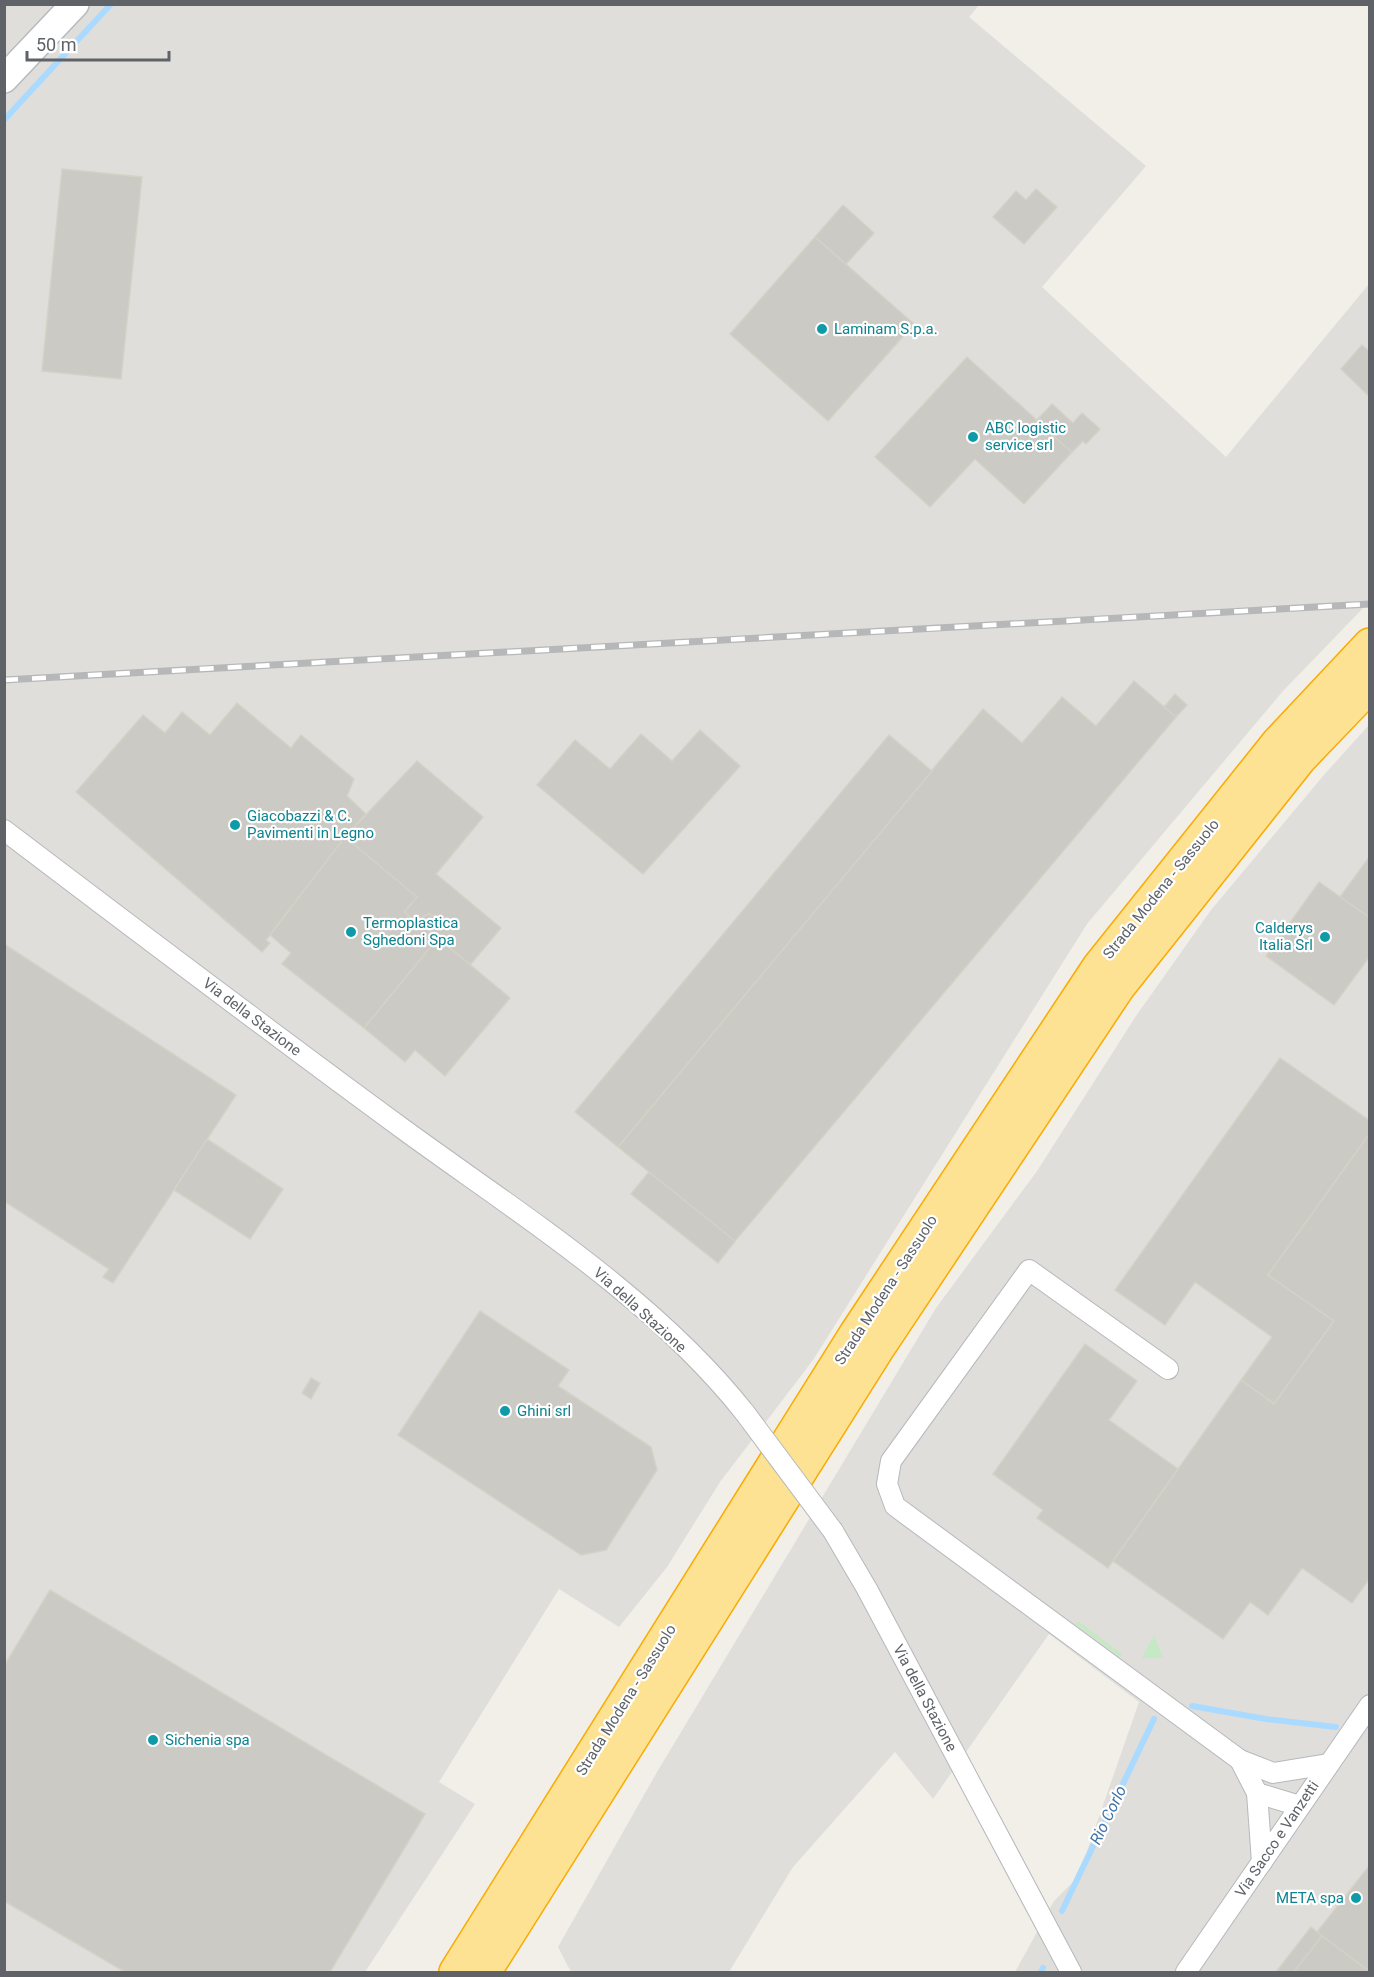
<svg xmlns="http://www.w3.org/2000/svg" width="1374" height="1977" viewBox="0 0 1374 1977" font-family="Roboto,sans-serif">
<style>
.industrial{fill:#e0deda}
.green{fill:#c5e8c5}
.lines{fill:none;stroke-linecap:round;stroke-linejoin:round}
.stream{stroke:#aadaff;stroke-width:6}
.building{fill:#cccac5;stroke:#d6d1c6;stroke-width:1.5}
.street-casing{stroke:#b5b8bc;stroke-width:22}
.secondary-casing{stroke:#b6babf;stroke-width:30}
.highway-casing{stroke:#f9ab00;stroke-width:36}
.street{stroke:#fff;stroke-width:20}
.secondary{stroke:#fff;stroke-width:27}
.highway{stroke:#fde293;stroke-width:33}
.rail-casing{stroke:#b6b7b8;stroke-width:7}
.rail{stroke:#fff;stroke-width:4.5;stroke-dasharray:14;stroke-linecap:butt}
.street-bridge-casing{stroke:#b5b8bc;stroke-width:22;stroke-linecap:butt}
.street-bridge{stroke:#fff;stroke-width:20}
.culture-dot{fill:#0f9aa8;stroke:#fff;stroke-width:2}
.labels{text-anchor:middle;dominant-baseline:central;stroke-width:4.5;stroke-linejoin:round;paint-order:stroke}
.culture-label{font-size:15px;fill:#0d838f;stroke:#fff;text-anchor:start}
.street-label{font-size:15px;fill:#5f6368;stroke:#fff}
.water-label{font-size:16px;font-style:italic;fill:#4174aa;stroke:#fff}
</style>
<rect width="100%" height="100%" fill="#f1efe8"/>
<g class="industrial">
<polygon points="5,5 979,5 969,17 1146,166 1042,287 1226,457 1369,284 1369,602 1283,691 1087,924 813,1360 720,1482 667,1567 619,1627 559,1589 439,1782 475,1804 365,1972 5,1972"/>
<polygon points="1369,725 1369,1972 1015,1972 1054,1901 1078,1877 1139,1702 1049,1634 933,1799 895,1752 793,1867 729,1972 571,1972 558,1947 657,1772 936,1308 1037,1171 1136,1016 1211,910 1323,776"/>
</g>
<g class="green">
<polygon points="1078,1621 1122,1654 1120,1657 1075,1624"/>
<polygon points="1154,1635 1163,1658 1142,1658"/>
</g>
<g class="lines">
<g class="stream">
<polyline points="4,120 111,4"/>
<polyline points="1192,1706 1266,1719 1336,1727"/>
<polyline points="1062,1911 1154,1719"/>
<polyline points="1041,1972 1043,1968"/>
</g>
</g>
<g class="building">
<polygon points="62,169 142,177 121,379 42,371"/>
<polygon points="1036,189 1057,207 1024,244 993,217 1016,191 1026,200"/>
<polygon points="843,205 874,233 846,264 815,237"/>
<polygon points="815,237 914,324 828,421 730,334"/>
<polygon points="1362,345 1370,352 1370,397 1341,369"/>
<polygon points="967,357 1072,452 1024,504 975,459 930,507 875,457"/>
<polygon points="1052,404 1073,423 1082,413 1100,429 1086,444 1083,441 1072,452 1036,421"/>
<polygon points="1134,681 1176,717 735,1241 618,1147 983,709 1022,743 1062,697 1096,726"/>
<polygon points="1175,694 1187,705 1176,717 1164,707"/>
<polygon points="237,703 291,748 301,735 354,779 347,796 366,814 345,837 266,940 270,943 262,952 76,792 143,715 165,733 182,712 210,735"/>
<polygon points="700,730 740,766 643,874 537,785 575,740 610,769 641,734 672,761"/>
<polygon points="889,735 932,771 618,1147 575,1112"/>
<polygon points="417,761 483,817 436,874 501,928 470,965 428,930 437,925 438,921 436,916 429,914 424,916 419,924 404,912 417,897 345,837"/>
<polygon points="345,837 417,897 404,912 419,924 424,916 429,914 436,916 438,921 437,925 428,930 438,938 364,1028 282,964 291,953 270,935"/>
<polygon points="1370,856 1370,918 1340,897"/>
<polygon points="1319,882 1370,918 1370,956 1334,1005 1266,956"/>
<polygon points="438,938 510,998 445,1076 415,1050 405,1062 364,1028"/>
<polygon points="4,944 236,1095 113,1283 103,1277 109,1269 4,1201"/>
<polygon points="1280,1058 1370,1121 1370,1133 1268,1275 1334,1321 1274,1404 1241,1380 1272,1337 1195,1282 1165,1325 1115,1290"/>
<polygon points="1370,1133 1370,1578 1352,1603 1302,1568 1268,1615 1250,1602 1223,1639 1113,1561 1241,1380 1274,1404 1334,1321 1268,1275"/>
<polygon points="207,1139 283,1189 250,1239 174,1190"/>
<polygon points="649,1172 735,1241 718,1263 631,1194"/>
<polygon points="480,1311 569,1370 558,1386 651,1447 657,1470 606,1550 581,1555 398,1435"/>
<polygon points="1085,1344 1137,1381 1109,1420 1178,1469 1108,1568 1037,1518 1043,1510 993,1474"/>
<polygon points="311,1378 320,1383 311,1399 302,1393"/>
<polygon points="50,1590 425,1814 330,1972 125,1972 4,1901 4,1666"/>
<polygon points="1370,1865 1370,1972 1317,1932"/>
<polygon points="1311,1927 1322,1936 1294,1972 1276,1972"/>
<polygon points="1322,1936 1370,1972 1294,1972"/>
</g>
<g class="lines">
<g class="street-casing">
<g id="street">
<path d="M4,830C137,931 269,1031 403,1129C521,1215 654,1298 745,1413"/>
<polyline points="1168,1369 1029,1270 891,1461 887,1484 895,1506 1240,1760 1273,1773 1328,1764"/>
<polyline points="833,1531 867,1589 1071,1972"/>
<polyline points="1240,1760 1257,1793 1262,1862"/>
<polyline points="1257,1793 1300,1806"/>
<polyline points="1186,1972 1370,1705"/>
</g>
</g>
<g class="secondary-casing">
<polyline id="secondary" points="4,79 75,4"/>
</g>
<g class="highway-casing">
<g id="highway">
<polyline points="456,1972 856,1334 1099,967 1278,743 1370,645"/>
<polyline points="484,1972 879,1346 1118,987 1300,758 1370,685"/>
</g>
</g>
<use href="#street" class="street"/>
<use href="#secondary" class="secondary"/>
<use href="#highway" class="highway"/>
<g class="rail-casing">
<polyline id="rail" points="4,680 1370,604"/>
</g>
<use href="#rail" class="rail"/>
<g class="street-bridge-casing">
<polyline id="street-bridge" points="745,1413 833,1531"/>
</g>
<use href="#street-bridge" class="street-bridge"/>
</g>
<g class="culture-dot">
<circle cx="822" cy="329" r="6"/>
<circle cx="973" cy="437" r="6"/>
<circle cx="235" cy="825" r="6"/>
<circle cx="351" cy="932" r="6"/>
<circle cx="1325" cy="937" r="6"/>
<circle cx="505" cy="1411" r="6"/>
<circle cx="153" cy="1740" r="6"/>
<circle cx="1356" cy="1898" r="6"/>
</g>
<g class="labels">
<g class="culture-label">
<text x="834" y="329">Laminam S.p.a.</text>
<text x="985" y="428">ABC logistic<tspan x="985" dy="17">service srl</tspan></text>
<text x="247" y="816">Giacobazzi &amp; C.<tspan x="247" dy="17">Pavimenti in Legno</tspan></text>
<text x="363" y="923">Termoplastica<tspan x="363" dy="17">Sghedoni Spa</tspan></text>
<text x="1313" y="928" text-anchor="end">Calderys<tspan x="1313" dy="17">Italia Srl</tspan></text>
<text x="517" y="1411">Ghini srl</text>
<text x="165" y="1740">Sichenia spa</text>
<text x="1344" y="1898" text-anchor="end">META spa</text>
</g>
<g class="street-label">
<text transform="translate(1161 889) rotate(-51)">Strada Modena - Sassuolo</text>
<text transform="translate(252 1017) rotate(37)">Via della Stazione</text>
<text transform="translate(886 1290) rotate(-57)">Strada Modena - Sassuolo</text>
<text transform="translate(640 1310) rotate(42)">Via della Stazione</text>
<text transform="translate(925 1698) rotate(62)">Via della Stazione</text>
<text transform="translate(626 1700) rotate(-58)">Strada Modena - Sassuolo</text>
<text transform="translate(1277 1839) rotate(-56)">Via Sacco e Vanzetti</text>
</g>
<g class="water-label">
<text transform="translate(1108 1815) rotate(-64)">Rio Corlo</text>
</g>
</g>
<rect width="1374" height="1977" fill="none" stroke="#5f6368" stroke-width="12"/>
<path d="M27 51v9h142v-9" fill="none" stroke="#5f6368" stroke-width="3"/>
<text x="36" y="51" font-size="18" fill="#5f6368" stroke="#ffffff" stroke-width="4.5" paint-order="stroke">50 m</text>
</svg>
